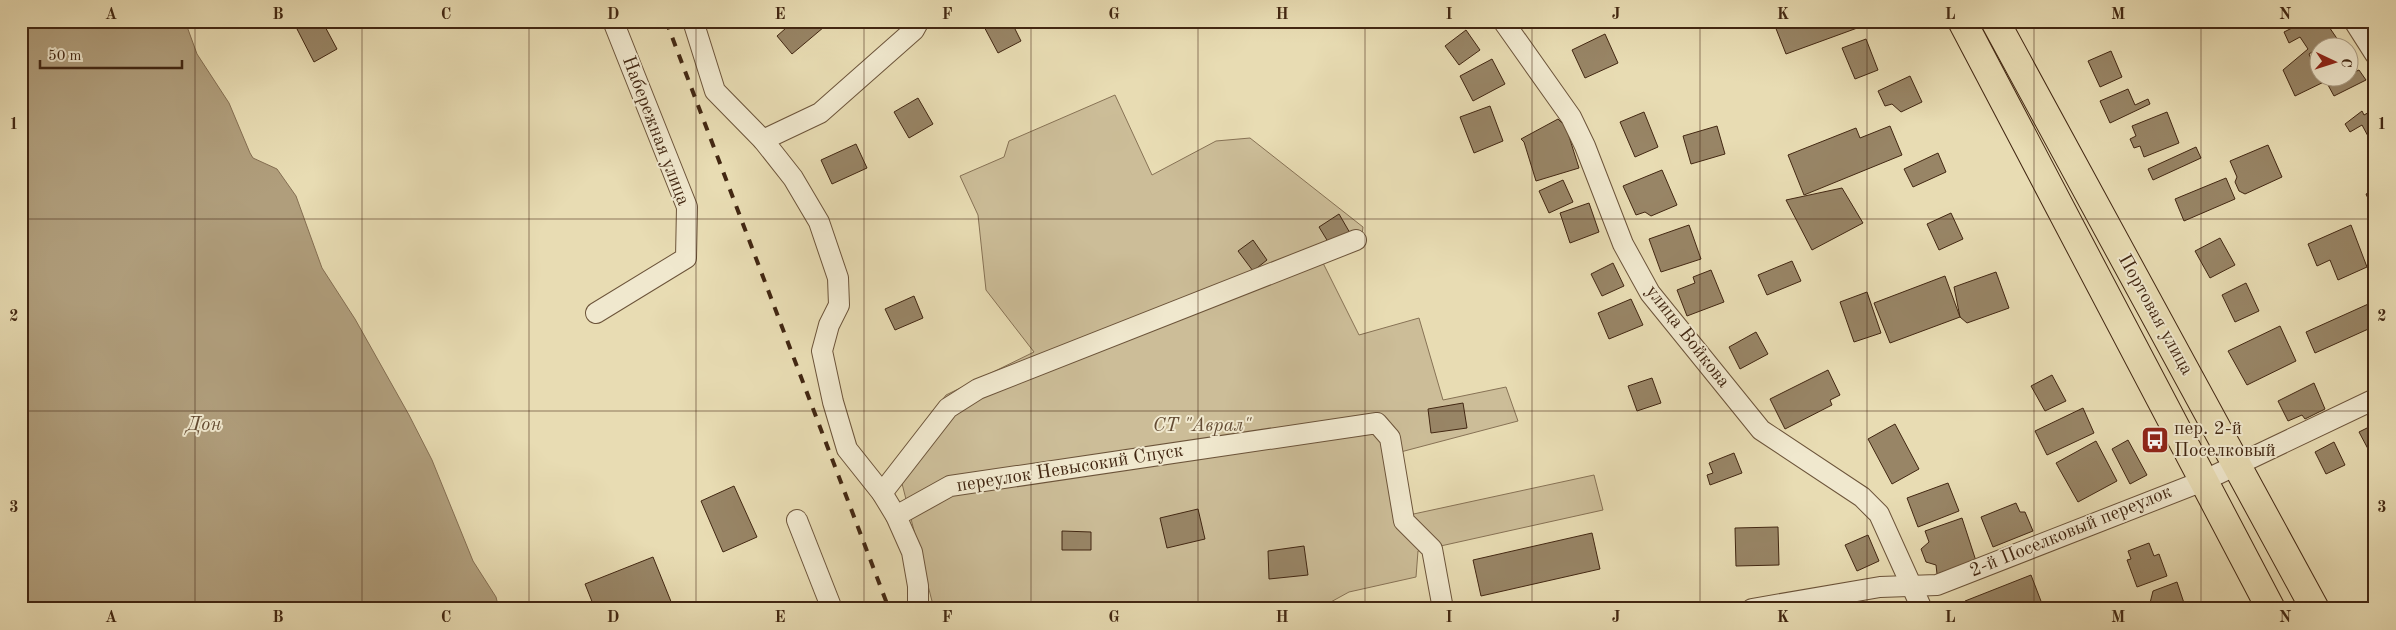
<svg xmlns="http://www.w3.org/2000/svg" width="2396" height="630" viewBox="0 0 2396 630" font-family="'Old Standard TT',serif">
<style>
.green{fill:#ccbd98;stroke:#877255}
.water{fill:#b09e7c;stroke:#846e52}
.building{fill:#988566;stroke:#422712}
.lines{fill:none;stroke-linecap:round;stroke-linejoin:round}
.street-casing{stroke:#6c543a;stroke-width:22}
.primary-casing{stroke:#422712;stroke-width:30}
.street{stroke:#f0e8ce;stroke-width:20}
.primary{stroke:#e8dcb3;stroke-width:28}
.rail{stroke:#422712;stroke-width:4;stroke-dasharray:9 9;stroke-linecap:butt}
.grid{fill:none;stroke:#422712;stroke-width:1;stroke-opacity:0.55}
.labels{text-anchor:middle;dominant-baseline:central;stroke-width:4;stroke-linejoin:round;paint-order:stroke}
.street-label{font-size:19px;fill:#422712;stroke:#f0e8ce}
.park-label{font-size:19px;font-style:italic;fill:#644c34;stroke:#f0e8ce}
.poi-label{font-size:19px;fill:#422712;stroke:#f0e8ce;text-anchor:start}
.water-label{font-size:20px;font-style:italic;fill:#634b32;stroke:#f0e8ce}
.neatline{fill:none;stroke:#422712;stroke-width:2}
.grid-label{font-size:16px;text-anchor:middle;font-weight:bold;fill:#422712}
</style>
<rect width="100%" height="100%" fill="#e8dcb3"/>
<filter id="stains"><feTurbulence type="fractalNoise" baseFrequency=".004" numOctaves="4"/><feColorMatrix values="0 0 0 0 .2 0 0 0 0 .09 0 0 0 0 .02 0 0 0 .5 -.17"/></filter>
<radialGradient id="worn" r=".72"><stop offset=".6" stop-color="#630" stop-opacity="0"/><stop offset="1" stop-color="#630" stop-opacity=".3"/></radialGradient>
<polygon class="green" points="1115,95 1152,175 1216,141 1250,138 1363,227 1362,235 1319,255 1359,335 1419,318 1443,400 1506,387 1518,421 1393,454 1409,515 1594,475 1603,510 1418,551 1416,577 1349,592 1318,609 934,609 896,460 946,395 1034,352 986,290 978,215 960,176 1004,157 1009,141"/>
<polygon class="water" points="21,21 185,21 197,54 229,103 250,153 253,158 277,169 296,196 322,268 355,319 409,415 432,460 473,561 496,597 499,609 21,609"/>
<g class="building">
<polygon points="311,21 322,21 337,49 314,62 297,29"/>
<polygon points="501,21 521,21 504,28"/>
<polygon points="794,21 819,21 824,27 792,54 777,36"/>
<polygon points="981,21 1011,21 1021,41 998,53"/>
<polygon points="1773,21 1871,21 1871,23 1786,54"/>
<polygon points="2306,21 2325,21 2338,40 2318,48 2309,54 2316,70 2318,69 2318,78 2332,78 2295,96 2283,70 2308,49 2300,37 2289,43 2284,32"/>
<polygon points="1466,30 1480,50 1459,65 1445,46"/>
<polygon points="1605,34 1618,63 1585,78 1572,50"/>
<polygon points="1866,39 1878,70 1855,79 1842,48"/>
<polygon points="2111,51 2122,77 2100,87 2088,61"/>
<polygon points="2348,53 2356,65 2348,69"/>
<polygon points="1492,59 1505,84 1473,101 1460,76"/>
<polygon points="2359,70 2366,80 2334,96 2328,85 2348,78 2348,75"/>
<polygon points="1910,76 1922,102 1901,112 1892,104 1885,106 1878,91"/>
<polygon points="2128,89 2135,105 2148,99 2150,104 2110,123 2100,101"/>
<polygon points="918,98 933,124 909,138 894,112"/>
<polygon points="1490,106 1503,141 1474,153 1460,117"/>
<polygon points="2375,109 2375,135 2369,138 2362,125 2350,132 2345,124 2362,111 2364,115"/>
<polygon points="1644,112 1658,147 1635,157 1620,122"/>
<polygon points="2167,112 2179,143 2144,157 2140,146 2134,148 2130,139 2136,136 2132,126"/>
<polygon points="1558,119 1566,127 1579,168 1536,181 1524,142 1521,139"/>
<polygon points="1717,126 1725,154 1691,164 1683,136"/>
<polygon points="1890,126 1902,155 1804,195 1788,155 1856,128 1860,138"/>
<polygon points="856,144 867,168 832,184 821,160"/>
<polygon points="2268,145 2282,177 2245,194 2239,191 2235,182 2237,177 2230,161"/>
<polygon points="2196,147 2201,158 2153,180 2148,169"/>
<polygon points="1938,153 1946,172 1913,187 1904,169"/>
<polygon points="1662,170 1677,205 1651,216 1645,212 1636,215 1623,186"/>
<polygon points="2226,178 2235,199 2184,221 2175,199"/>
<polygon points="1563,180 1573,202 1549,213 1539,191"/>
<polygon points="1842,188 1863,223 1812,250 1786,200"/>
<polygon points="2375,190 2375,214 2366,194"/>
<polygon points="1589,203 1599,232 1570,243 1560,213"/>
<polygon points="1951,213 1963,239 1939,250 1927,224"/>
<polygon points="1339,214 1350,233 1330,245 1319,227"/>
<polygon points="1689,225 1701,259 1661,272 1649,239"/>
<polygon points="2351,225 2367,267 2338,280 2330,260 2317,266 2308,244"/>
<polygon points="2220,238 2235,265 2210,278 2195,251"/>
<polygon points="1253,240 1267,260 1253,271 1238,251"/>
<polygon points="1792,261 1801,281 1767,295 1758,275"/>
<polygon points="1613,263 1624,286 1602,296 1591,274"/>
<polygon points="1711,270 1724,302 1687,316 1677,290 1695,283 1693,277"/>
<polygon points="1996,272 2009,308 1967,323 1960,317 1954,287"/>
<polygon points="2375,274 2375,289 2370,277"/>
<polygon points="1945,276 1960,317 1890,343 1874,303"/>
<polygon points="2246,283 2259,311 2235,322 2222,295"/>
<polygon points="1867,292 1881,333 1854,342 1840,302"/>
<polygon points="914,296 923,318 895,330 885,309"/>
<polygon points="1631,299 1643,325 1609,339 1598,313"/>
<polygon points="2375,301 2375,326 2315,353 2306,332"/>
<polygon points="2280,326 2296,361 2247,385 2228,351"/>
<polygon points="1756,332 1768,354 1740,369 1729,347"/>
<polygon points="1828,370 1840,395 1830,400 1832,405 1785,429 1770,399"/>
<polygon points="2052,375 2066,401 2045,411 2031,386"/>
<polygon points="1652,378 1661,403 1637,411 1628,386"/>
<polygon points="2314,383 2325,409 2305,419 2302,415 2288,421 2278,401"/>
<polygon points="1463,403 1467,428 1431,433 1428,409"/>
<polygon points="2083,408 2094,433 2047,455 2035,431"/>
<polygon points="1895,424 1919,469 1892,484 1868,439"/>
<polygon points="2375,424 2375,462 2359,432"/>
<polygon points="2128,440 2147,475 2130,484 2112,449"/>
<polygon points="2096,441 2117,481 2078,502 2056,463"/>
<polygon points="2334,442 2345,465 2326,474 2315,452"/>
<polygon points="1734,453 1742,473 1710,485 1707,475 1713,473 1709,463"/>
<polygon points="1948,483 1959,511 1918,527 1907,498"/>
<polygon points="734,486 757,537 723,552 701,501"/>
<polygon points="2016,503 2020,512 2025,512 2033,531 1993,547 1981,517"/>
<polygon points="1198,509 1205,539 1167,548 1160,518"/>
<polygon points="1962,518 1976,561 1937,574 1936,565 1926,562 1921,549 1929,542 1925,531"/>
<polygon points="1778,527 1779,565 1736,566 1735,528"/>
<polygon points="1062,531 1091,532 1091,550 1062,550"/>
<polygon points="1592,533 1600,569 1481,596 1473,560"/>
<polygon points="1868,535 1879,561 1857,571 1845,545"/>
<polygon points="2149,543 2154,556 2159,554 2167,576 2137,587 2127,560 2131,559 2128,551"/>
<polygon points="1304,546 1308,575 1269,579 1268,551"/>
<polygon points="2375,554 2375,571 2368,557"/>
<polygon points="653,557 674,609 595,609 585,584"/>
<polygon points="2031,575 2044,609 1968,609 1965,601"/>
<polygon points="2177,582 2186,609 2139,609 2137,606 2150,603 2153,591"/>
</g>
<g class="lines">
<g class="street-casing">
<g id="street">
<polyline points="693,21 715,91 763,140 793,178 819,222 838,278 839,305 829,325 822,351 833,402 847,449 882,493 896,516 912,552 918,586 918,609"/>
<polyline points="1503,21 1571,117 1585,146 1623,244 1650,293 1761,430 1862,497 1879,514 1922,609"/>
<polyline points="2354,21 2375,54"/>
<polyline points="763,140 820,113 914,30 919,21"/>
<polyline points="596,313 686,258 687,207 613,21"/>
<polyline points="882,493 948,408 978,389 1356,240"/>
<polyline points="896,516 950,486 1377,423 1390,438 1404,521 1432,549 1443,609"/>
<polyline points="797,520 832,609"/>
<polyline points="1752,609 1880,587 1937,585 2203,481 2375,399"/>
</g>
</g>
<g class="primary-casing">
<g id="primary">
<polyline points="1962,21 2271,609"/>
<polyline points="1995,21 2315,609"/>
</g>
</g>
<use href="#street" class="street"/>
<use href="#primary" class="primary"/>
<polyline class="rail" points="666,21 889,609"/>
</g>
<path class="grid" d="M195,21V609M362,21V609M529,21V609M696,21V609M864,21V609M1031,21V609M1198,21V609M1365,21V609M1532,21V609M1700,21V609M1867,21V609M2034,21V609M2201,21V609M21,219H2375M21,411H2375"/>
<defs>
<g id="bus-square" transform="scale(1.4375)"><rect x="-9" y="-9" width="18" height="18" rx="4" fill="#8f2418" stroke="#f0e8ce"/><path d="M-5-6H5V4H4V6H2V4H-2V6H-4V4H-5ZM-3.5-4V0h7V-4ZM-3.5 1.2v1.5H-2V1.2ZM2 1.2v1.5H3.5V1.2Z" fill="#fff"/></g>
</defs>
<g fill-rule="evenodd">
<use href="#bus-square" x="2155" y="440"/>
</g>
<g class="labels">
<g class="street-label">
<text transform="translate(655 131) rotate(69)">Набережная улица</text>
<text transform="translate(2155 315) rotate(61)">Портовая улица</text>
<text transform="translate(1687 337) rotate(52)">улица Войкова</text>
<text transform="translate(1070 469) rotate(-9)">переулок Невысокий Спуск</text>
<text transform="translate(2071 532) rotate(-22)">2-й Поселковый переулок</text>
</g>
<g class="park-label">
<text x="1202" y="426">СТ "Аврал"</text>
</g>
<g class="poi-label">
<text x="2174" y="429">пер. 2-й<tspan x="2174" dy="22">Поселковый</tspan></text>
</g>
<g class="water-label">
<text x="204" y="425">Дон</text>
</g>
</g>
<rect width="2396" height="630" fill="none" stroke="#e8dcb3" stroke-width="55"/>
<g transform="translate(2334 62) rotate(94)"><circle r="24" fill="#f0e8ce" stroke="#aa9b83"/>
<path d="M0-4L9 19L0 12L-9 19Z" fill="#8f2418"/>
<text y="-8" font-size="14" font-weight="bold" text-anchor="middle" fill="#422712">С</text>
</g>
<path d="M40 60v8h142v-8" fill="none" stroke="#422712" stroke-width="2.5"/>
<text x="48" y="60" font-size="15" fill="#422712" stroke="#f0e8ce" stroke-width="4" paint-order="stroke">50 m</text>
<rect x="28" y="28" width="2340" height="574" class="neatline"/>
<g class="grid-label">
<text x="111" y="19">A</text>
<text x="278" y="19">B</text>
<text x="446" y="19">C</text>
<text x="613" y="19">D</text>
<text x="780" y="19">E</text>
<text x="947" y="19">F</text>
<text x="1114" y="19">G</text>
<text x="1282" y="19">H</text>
<text x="1449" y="19">I</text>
<text x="1616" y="19">J</text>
<text x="1783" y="19">K</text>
<text x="1950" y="19">L</text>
<text x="2118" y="19">M</text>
<text x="2285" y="19">N</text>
<text x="14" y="129">1</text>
<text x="2382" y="129">1</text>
<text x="14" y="321">2</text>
<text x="2382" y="321">2</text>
<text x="14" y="512">3</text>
<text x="2382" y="512">3</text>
<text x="111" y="622">A</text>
<text x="278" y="622">B</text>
<text x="446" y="622">C</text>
<text x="613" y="622">D</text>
<text x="780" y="622">E</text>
<text x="947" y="622">F</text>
<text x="1114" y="622">G</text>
<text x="1282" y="622">H</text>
<text x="1449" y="622">I</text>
<text x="1616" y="622">J</text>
<text x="1783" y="622">K</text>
<text x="1950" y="622">L</text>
<text x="2118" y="622">M</text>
<text x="2285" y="622">N</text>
</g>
<rect width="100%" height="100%" filter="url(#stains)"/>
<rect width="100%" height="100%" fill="url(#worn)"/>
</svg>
